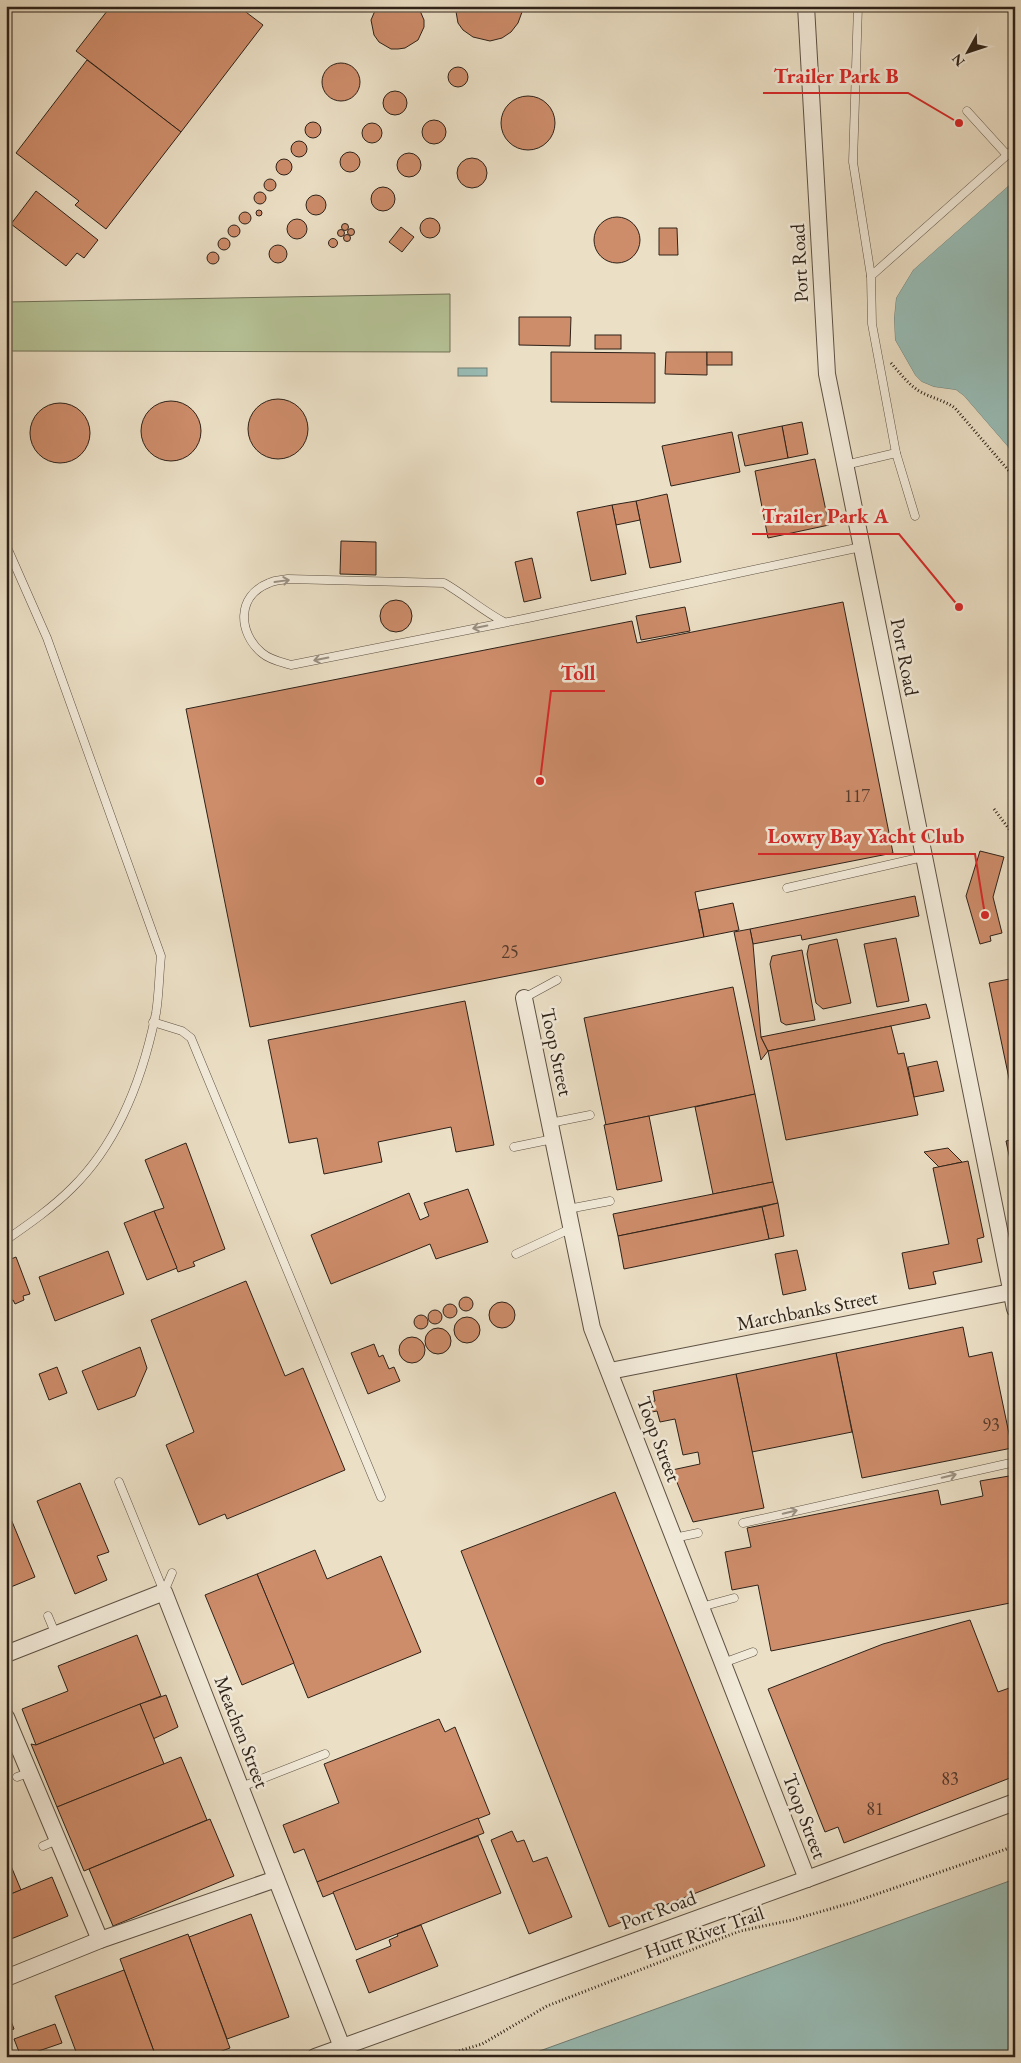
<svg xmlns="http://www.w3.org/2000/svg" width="1021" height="2063" viewBox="0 0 1021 2063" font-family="'EB Garamond',serif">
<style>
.green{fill:#b5c296;stroke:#727258}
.water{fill:#98bcb5;stroke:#6e7e77}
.pier{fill:#ebdfc5}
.building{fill:#cd8c6a;stroke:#2e2219}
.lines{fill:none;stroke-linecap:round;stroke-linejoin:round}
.service-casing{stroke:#5d5144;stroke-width:9}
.minor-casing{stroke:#5d5144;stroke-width:18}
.path{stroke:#2e2219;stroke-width:3;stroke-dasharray:1 2.5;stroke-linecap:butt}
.service{stroke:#f2ead9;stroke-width:8}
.minor{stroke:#f2ead9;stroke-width:16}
.oneway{stroke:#9a9083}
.labels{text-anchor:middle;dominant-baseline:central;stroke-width:5;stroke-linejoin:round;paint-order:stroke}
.number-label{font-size:18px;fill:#563c2d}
.street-label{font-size:20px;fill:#2e2219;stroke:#f2ead9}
.leader{fill:none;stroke:#d62828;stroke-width:2}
.callout-dot{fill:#d62828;stroke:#f2ead9;stroke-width:2}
.callout-label{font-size:21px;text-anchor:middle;font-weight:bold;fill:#d62828;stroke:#f2ead9;stroke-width:5;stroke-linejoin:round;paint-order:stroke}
</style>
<rect width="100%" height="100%" fill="#ebdfc5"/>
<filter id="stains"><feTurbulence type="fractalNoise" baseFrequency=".004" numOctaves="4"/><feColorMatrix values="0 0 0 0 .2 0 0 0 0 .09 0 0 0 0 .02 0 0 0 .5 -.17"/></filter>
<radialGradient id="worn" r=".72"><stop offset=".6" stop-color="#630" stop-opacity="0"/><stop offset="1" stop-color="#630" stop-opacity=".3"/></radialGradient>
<polygon class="green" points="450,294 450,352 6,351 6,302"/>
<g class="water">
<polygon points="1015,180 1015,455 964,396 956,390 934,387 922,382 915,375 895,340 894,318 896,298 913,270"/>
<rect x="458" y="368" width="29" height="8"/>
<polygon points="1015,1879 1015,2057 523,2057"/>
</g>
<polygon class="pier" points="1015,178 1015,180 913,270 896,298 894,318 895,340 915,375 922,382 934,387 956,390 964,396 1015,455 1015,457 962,397 955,392 933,390 921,384 913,377 893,340 891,318 893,298 911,269"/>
<g class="building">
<polygon points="111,6 238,6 263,25 181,132 76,51"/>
<polygon points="377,6 418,6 424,20 424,27 418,40 405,48 398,49 391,49 379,42 374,35 371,20"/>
<polygon points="455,6 522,6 522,12 518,23 511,32 502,38 490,41 473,37 463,30 458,23"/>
<polygon points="87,60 181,132 106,229 75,205 79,201 16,153"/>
<circle cx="341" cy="82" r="19"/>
<circle cx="458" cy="77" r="10"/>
<circle cx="395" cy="103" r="12"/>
<circle cx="528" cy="123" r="27"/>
<circle cx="434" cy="132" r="12"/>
<circle cx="313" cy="130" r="8"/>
<circle cx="372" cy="133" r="10"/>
<circle cx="299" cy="149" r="8"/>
<circle cx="350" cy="162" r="10"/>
<circle cx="409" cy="165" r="12"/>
<circle cx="472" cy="173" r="15"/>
<circle cx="284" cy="167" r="8"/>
<circle cx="270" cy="185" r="6"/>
<circle cx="383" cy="199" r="12"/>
<polygon points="36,191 98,240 84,258 77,253 66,266 11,224"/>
<circle cx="260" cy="198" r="6"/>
<circle cx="316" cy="205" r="10"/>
<circle cx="259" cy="213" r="3"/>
<circle cx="245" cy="218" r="6"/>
<circle cx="617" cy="240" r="23"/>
<circle cx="430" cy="228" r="10"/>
<circle cx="297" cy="229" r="10"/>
<circle cx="345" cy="227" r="3.5"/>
<circle cx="234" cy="231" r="6"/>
<polygon points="401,227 414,237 402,252 389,242"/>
<polygon points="659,228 677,228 678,255 659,255"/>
<circle cx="351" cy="232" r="3.5"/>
<circle cx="341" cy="233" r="3.5"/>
<circle cx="347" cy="238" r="3.5"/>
<circle cx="224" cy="244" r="6"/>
<circle cx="333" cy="243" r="4.5"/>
<circle cx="278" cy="254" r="9"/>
<circle cx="213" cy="258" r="6"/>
<polygon points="519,317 571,317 570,346 519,345"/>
<rect x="595" y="335" width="26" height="14"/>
<polygon points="551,352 655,353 655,403 551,402"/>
<polygon points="666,352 707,352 707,375 665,374"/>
<rect x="707" y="352" width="25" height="13"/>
<circle cx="278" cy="429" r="30"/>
<circle cx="171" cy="431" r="30"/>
<circle cx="60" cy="433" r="30"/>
<polygon points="802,422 808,454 788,458 782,426"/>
<polygon points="782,426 788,458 745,466 738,435"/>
<polygon points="732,432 740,472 671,486 662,446"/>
<polygon points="815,459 829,525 768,538 755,471"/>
<polygon points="667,494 681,562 650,568 636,501"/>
<polygon points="636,501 640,520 616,525 612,505"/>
<polygon points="612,505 626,574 591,581 577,512"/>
<polygon points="341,541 376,542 376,575 340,574"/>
<polygon points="532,558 541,598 524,602 515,562"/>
<circle cx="396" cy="616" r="16"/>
<polygon points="843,602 893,853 695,892 704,937 250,1027 186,709 632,621 637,643"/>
<polygon points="685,607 690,631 641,640 636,616"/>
<polygon points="980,851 1004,857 993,897 1002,933 990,936 991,941 980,944 966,896"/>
<polygon points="915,896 919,916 802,940 801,935 753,944 750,929"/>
<polygon points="733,903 739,930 704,937 699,910"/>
<polygon points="750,929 753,944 761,1037 768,1051 761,1060 734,932"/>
<polygon points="896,938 909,1001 877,1007 864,944"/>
<polygon points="837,939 851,1003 823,1009 816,1003 807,954 809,945"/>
<polygon points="802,950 815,1020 786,1025 781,1022 770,964 772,956"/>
<polygon points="1015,978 1015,1107 989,983"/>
<polygon points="733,987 755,1094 606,1125 584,1018"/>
<polygon points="465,1001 494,1145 456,1152 451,1127 378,1142 382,1162 324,1174 317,1138 289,1143 268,1040"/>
<polygon points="926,1004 930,1018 768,1051 761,1037"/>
<polygon points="891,1026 898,1054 904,1053 918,1115 786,1140 768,1051"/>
<polygon points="937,1061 944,1091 914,1097 908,1067"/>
<polygon points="755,1094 773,1182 713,1194 695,1107"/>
<polygon points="649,1116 662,1181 617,1190 604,1125"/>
<polygon points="1015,1139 1015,1183 1006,1141"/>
<polygon points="186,1143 225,1249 193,1262 195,1266 178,1272 154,1211 164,1208 145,1160"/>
<polygon points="948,1148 962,1162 939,1167 924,1152"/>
<polygon points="968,1161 984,1237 977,1239 982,1262 933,1272 936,1284 909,1289 902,1253 949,1244 933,1168"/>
<polygon points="773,1182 778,1203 618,1236 613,1214"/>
<polygon points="468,1189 488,1242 436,1259 430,1244 331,1284 311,1235 409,1193 420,1220 429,1216 424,1203"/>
<polygon points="778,1203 784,1236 769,1239 762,1207"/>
<polygon points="762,1207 769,1239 624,1269 618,1236"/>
<polygon points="154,1211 177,1268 147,1280 124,1223"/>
<polygon points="797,1250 806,1290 783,1295 775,1254"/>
<polygon points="108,1251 124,1294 55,1321 39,1277"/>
<polygon points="16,1257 30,1294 23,1296 24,1300 15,1304 13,1300 11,1301 6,1290 6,1261"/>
<polygon points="246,1281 285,1376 303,1368 345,1470 227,1519 225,1514 199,1525 166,1445 194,1432 151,1320"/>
<circle cx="466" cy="1304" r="7"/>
<circle cx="502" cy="1315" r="13"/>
<circle cx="450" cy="1311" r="7"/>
<circle cx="435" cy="1317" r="7"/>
<circle cx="421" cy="1322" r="7"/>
<circle cx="467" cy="1330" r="13"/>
<polygon points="963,1327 969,1357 992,1352 1012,1448 862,1478 836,1353"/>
<circle cx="438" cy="1341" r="13"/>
<circle cx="412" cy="1350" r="13"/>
<polygon points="374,1344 379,1357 383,1355 389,1369 394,1367 400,1381 368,1394 351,1353"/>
<polygon points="140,1347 147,1368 135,1396 98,1410 82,1371"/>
<polygon points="836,1353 852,1432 752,1452 736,1374"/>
<polygon points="57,1367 67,1393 49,1400 39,1374"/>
<polygon points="736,1374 764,1508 693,1522 672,1470 700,1464 698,1452 683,1455 675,1419 660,1422 657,1411 652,1412 650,1402 655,1401 653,1391"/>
<polygon points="1015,1475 1015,1602 771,1651 758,1585 732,1590 725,1552 751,1547 747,1528 938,1490 941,1505 983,1496 980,1481"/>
<polygon points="80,1483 109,1552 97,1556 107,1580 75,1594 37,1501"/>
<polygon points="615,1492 765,1866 609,1927 461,1551"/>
<polygon points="6,1507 35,1577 6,1589"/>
<polygon points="315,1550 327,1579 381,1556 421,1652 308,1698 257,1574"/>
<polygon points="257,1574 294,1663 242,1685 205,1595"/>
<polygon points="970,1620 998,1692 1015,1686 1015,1776 844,1843 838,1827 825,1832 768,1689 883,1644"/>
<polygon points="137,1635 161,1696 36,1745 22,1709 68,1691 58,1666"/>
<polygon points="166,1695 178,1727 153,1739 140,1704"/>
<polygon points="140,1704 164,1764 57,1807 31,1744 36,1745"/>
<polygon points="439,1719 445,1732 455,1727 490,1814 317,1882 304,1849 294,1853 283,1825 339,1803 324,1764"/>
<polygon points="181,1757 207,1820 84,1871 57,1807"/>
<polygon points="478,1818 484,1833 323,1897 317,1882"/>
<polygon points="210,1819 234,1876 113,1926 89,1869"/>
<polygon points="512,1831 517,1842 524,1840 533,1862 547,1857 572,1917 529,1934 491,1840"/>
<polygon points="478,1836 501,1893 356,1950 333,1892"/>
<polygon points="6,1854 21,1890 6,1896"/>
<polygon points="52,1877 68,1916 6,1941 6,1896"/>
<polygon points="251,1914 289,2017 227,2039 189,1937"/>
<polygon points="421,1925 438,1966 369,1993 356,1960 391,1946 389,1940 398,1936 397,1934"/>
<polygon points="188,1934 230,2048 206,2057 156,2057 120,1959"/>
<polygon points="124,1970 156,2057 78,2057 55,1996"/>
<polygon points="6,2008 14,2029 6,2032"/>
<polygon points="55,2024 62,2043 21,2057 14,2039"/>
</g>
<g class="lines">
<g class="service-casing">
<g id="service">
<polyline points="858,6 853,162 871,276"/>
<polyline points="967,111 1007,155"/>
<polyline points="845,465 896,453"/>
<polyline points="915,516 896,453 872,324 871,276 1015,148"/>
<path d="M6,545L47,638L161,956C159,975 159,995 156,1013C143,1077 119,1142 72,1188C52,1208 29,1224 6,1240"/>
<path d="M504,622C483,611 465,595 444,583L288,579C282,580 274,580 269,583C236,596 238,633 262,653C270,660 281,662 291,665L528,618L861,547"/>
<polyline points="787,888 923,857"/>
<polyline points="524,998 557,980"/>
<polyline points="153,1022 182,1031 191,1038 381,1497"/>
<polyline points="550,1123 590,1115"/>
<polyline points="514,1147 553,1139"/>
<polyline points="568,1209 610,1201"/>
<polyline points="516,1254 572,1228"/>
<polyline points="119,1482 164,1592 172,1573"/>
<polyline points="743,1523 1015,1462"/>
<polyline points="674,1538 698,1533"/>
<polyline points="701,1607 734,1598"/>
<polyline points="48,1616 56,1635"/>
<polyline points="723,1663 753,1652"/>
<polyline points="17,1777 28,1773"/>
<polyline points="241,1787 325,1754"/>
<polyline points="43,1846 57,1840"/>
</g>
</g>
<g class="minor-casing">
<g id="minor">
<polyline points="806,6 827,374 1015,1309"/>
<polyline points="524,998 592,1328 807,1879"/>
<polyline points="610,1371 1011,1292"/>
<polyline points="6,1654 164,1592 342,2047"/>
<polyline points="6,1717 100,1940"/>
<polyline points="6,1978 100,1940 276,1879"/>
<polyline points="315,2057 807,1879 1015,1802"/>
</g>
</g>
<g class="path">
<path d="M891,363C900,373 908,384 919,391C931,398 944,400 955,408L1015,478"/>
<polyline points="994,809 1012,833"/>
<polyline points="1015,830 1012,833 1011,847 1015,869"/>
<polyline points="439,2057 482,2044 547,2006 740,1931 792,1920 854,1902 1015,1846"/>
</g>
<use href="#service" class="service"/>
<use href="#minor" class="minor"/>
</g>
<defs><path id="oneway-shaft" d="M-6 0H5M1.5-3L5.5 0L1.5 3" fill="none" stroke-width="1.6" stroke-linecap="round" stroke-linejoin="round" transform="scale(1.25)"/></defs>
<g class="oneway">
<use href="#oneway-shaft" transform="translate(282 581) rotate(-8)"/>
<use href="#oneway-shaft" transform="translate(480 627) rotate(169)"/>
<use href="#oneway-shaft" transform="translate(321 659) rotate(169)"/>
<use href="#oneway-shaft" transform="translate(949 1476) rotate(-13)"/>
<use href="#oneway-shaft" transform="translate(790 1512) rotate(-13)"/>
</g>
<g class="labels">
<g class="number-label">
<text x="857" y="795">117</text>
<text x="510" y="951">25</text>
<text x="991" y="1424">93</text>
<text x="950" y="1778">83</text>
<text x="875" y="1808">81</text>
</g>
<g class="street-label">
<text transform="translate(799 263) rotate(-93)">Port Road</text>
<text transform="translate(905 657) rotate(79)">Port Road</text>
<text transform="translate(557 1052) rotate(78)">Toop Street</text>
<text transform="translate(807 1310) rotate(-11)">Marchbanks Street</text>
<text transform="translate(659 1439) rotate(69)">Toop Street</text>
<text transform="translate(242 1732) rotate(69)">Meachen Street</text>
<text transform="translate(805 1816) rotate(69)">Toop Street</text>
<text transform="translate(658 1910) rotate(-20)">Port Road</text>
<text transform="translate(704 1932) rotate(-19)">Hutt River Trail</text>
</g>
</g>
<path class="leader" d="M959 123L908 93H763M959 607L899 534H752M540 781L551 691H605M985 915L975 854H758"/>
<g class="callout-dot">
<circle cx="959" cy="123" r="5"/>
<circle cx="959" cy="607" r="5"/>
<circle cx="540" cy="781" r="5"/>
<circle cx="985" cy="915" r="5"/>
</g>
<g class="callout-label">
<text x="836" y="83">Trailer Park B</text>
<text x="825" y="523">Trailer Park A</text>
<text x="578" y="680">Toll</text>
<text x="866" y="843">Lowry Bay Yacht Club</text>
</g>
<rect width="1021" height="2063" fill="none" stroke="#ebdfc5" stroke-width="25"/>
<rect x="8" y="8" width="1006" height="2048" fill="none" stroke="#2e2219" stroke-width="2.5"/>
<rect x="12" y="12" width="996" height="2038" fill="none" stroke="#2e2219"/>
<g transform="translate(968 52) rotate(230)" stroke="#f2ead9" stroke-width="4" paint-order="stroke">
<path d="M0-4L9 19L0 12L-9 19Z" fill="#2e2219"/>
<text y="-8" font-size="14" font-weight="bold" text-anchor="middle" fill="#2e2219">N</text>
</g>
<rect width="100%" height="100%" filter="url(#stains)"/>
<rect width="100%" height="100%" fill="url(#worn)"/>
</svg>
